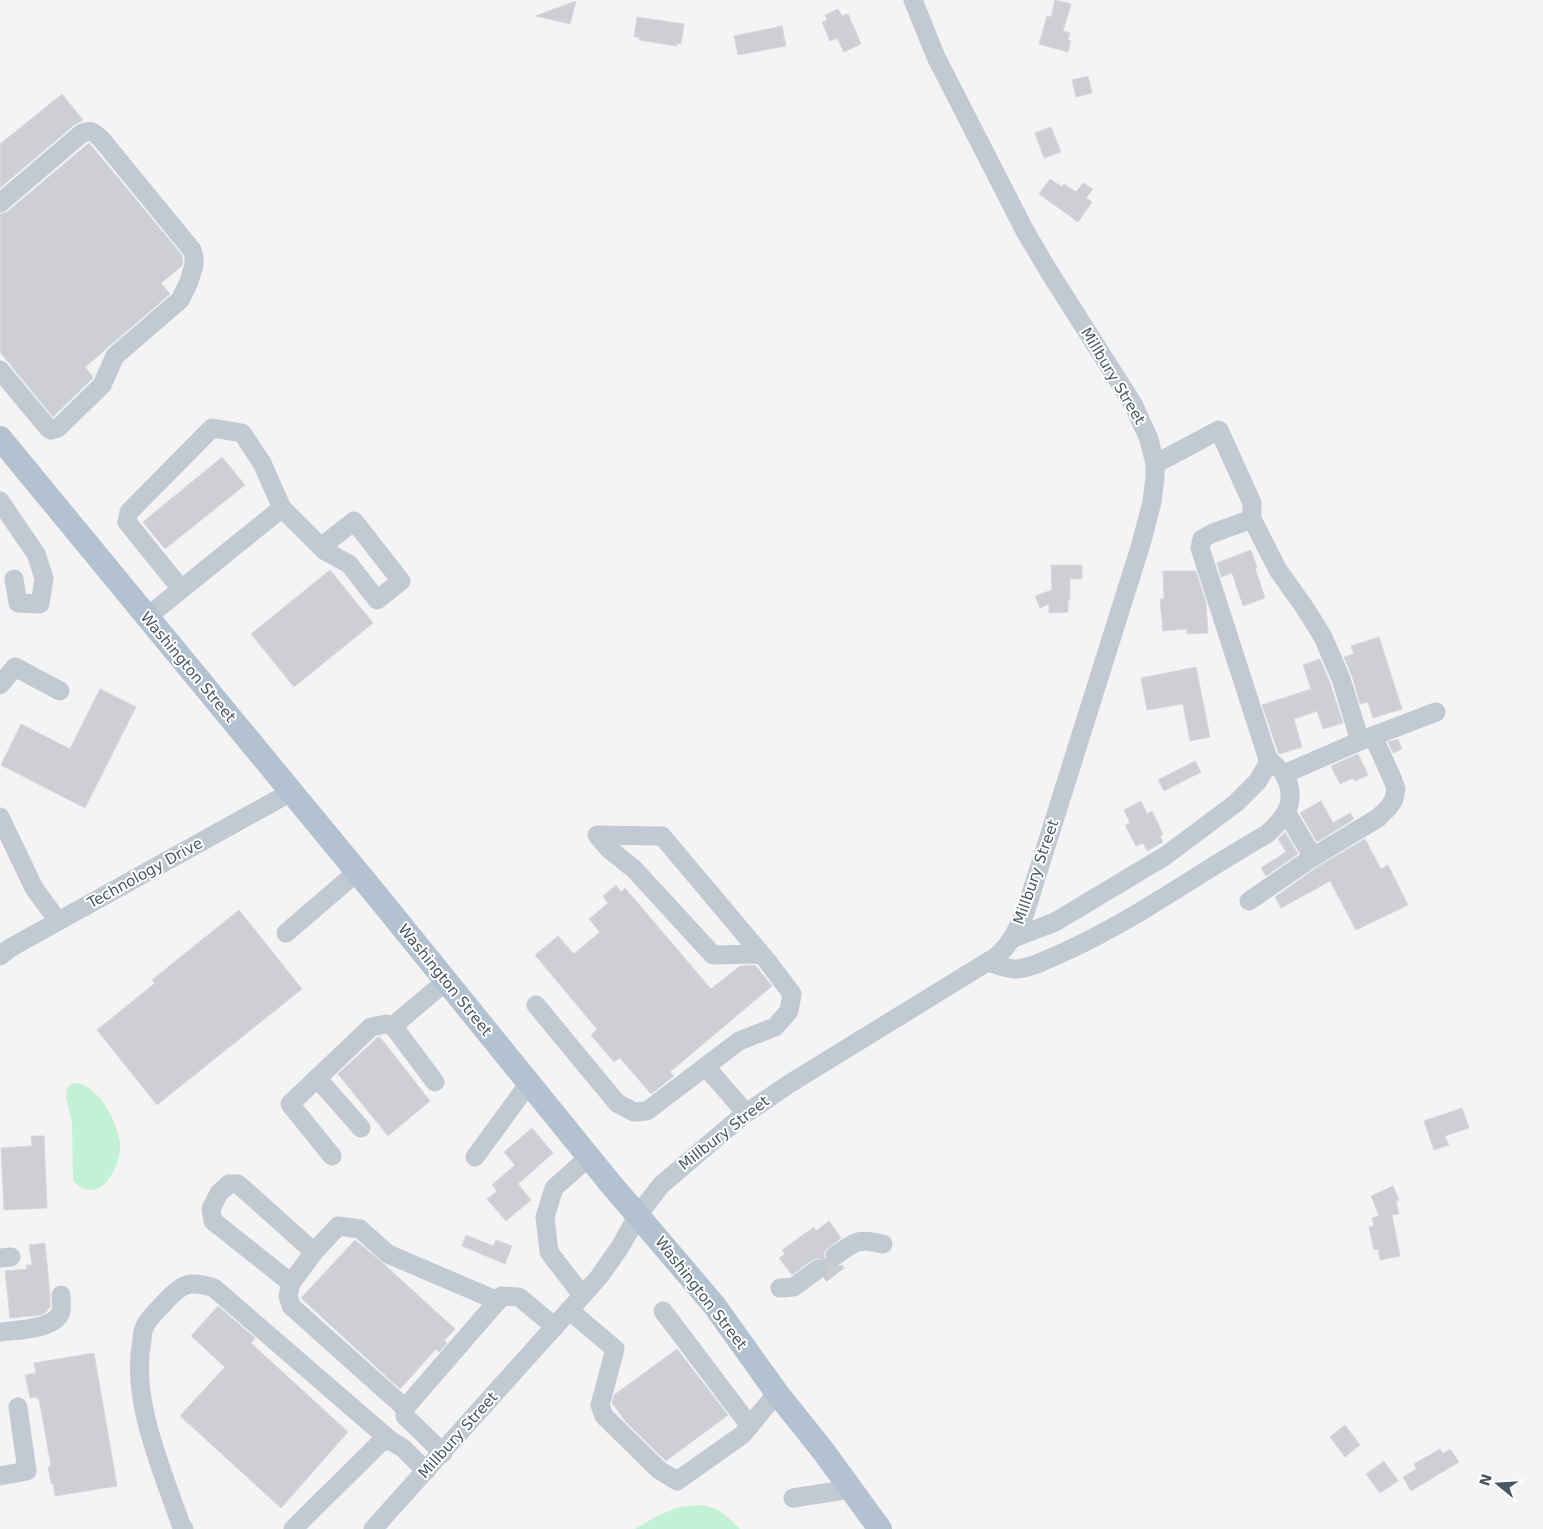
<svg xmlns="http://www.w3.org/2000/svg" width="1543" height="1529" viewBox="0 0 1543 1529" font-family="'DejaVu Sans',sans-serif">
<style>
.green{fill:#c3f1d5}
.building{fill:#cdcfd5;stroke:#d7d9de}
.lines{fill:none;stroke-linecap:round;stroke-linejoin:round}
.minor-tunnel{stroke:#caccce;stroke-width:19;stroke-dasharray:19 9;stroke-linecap:butt}
.minor{stroke:#c1cad2;stroke-width:19}
.major{stroke:#b3c2d1;stroke-width:24}
.labels{text-anchor:middle;dominant-baseline:central;stroke-width:4;stroke-linejoin:round;paint-order:stroke}
.street-label{font-size:15px;fill:#4a5661;stroke:#fff}
</style>
<rect width="100%" height="100%" fill="#f5f3f3"/>
<g class="green">
<path d="M74,1083C85,1084 89,1088 97,1095C108,1106 118,1128 120,1143C122,1168 98,1209 73,1180L72,1123L66,1097L67,1089L70,1085Z"/>
<path d="M699,1505C720,1507 726,1516 740,1529H635L657,1516L679,1507Z"/>
</g>
<g class="building">
<polygon points="1055,0 1071,4 1063,31 1070,33 1068,40 1071,41 1068,52 1039,44 1047,16 1051,17"/>
<polygon points="576,1 570,24 535,16"/>
<polygon points="838,9 842,16 848,14 861,44 844,52 837,38 830,41 822,22 827,20 825,15"/>
<polygon points="637,17 684,24 681,44 677,43 677,46 639,40 639,37 634,37"/>
<polygon points="782,26 786,46 738,55 734,36"/>
<polygon points="1088,76 1092,93 1076,97 1072,80"/>
<polygon points="62,94 83,120 74,125 0,188 0,144"/>
<polygon points="1051,127 1061,152 1044,158 1035,133"/>
<polygon points="89,143 182,255 183,263 182,266 161,283 170,294 85,367 93,377 93,378 53,417 0,352 0,214 7,212"/>
<polygon points="1050,179 1062,187 1064,184 1076,192 1083,183 1093,189 1086,198 1092,202 1078,222 1039,194"/>
<polygon points="222,457 245,485 165,549 143,522"/>
<polygon points="1251,550 1257,567 1255,568 1265,598 1243,606 1232,573 1221,577 1217,563"/>
<polygon points="1051,565 1082,565 1082,579 1070,579 1070,600 1068,600 1068,612 1049,613 1049,604 1040,608 1035,596 1052,590"/>
<polygon points="330,570 373,623 294,687 251,634"/>
<polygon points="1163,571 1196,571 1206,603 1208,633 1187,634 1187,629 1163,631 1160,599 1164,599"/>
<polygon points="1379,637 1402,709 1373,718 1368,702 1360,704 1352,676 1344,657 1354,654 1351,646"/>
<polygon points="1320,659 1330,683 1343,723 1323,729 1317,711 1294,719 1302,747 1280,754 1278,752 1262,705 1311,689 1303,665"/>
<polygon points="1196,667 1210,737 1190,741 1183,704 1147,710 1141,678"/>
<polygon points="100,689 136,707 85,808 1,765 21,724 70,749"/>
<polygon points="1398,739 1402,749 1393,753 1388,742"/>
<polygon points="1358,754 1368,775 1355,781 1353,778 1340,784 1331,766"/>
<polygon points="1195,761 1201,772 1164,791 1158,780"/>
<polygon points="1141,801 1147,814 1152,811 1163,834 1160,836 1163,842 1147,851 1143,843 1136,846 1125,825 1130,823 1124,810"/>
<polygon points="1321,801 1333,823 1350,813 1354,819 1317,842 1300,813"/>
<polygon points="1285,832 1298,854 1266,876 1261,868 1286,852 1278,839"/>
<polygon points="1365,839 1381,869 1388,865 1408,905 1356,930 1330,881 1281,908 1275,897 1319,866"/>
<polygon points="616,885 621,892 625,888 711,989 740,966 755,965 772,986 670,1072 674,1076 651,1094 620,1058 614,1062 591,1035 597,1029 535,955 558,936 574,954 600,932 589,919 608,903 603,896"/>
<polygon points="239,910 302,989 157,1105 97,1030 155,983 152,980"/>
<polygon points="378,1037 380,1037 430,1101 388,1136 338,1074"/>
<polygon points="1462,1108 1469,1128 1445,1136 1449,1145 1434,1150 1424,1121"/>
<polygon points="532,1128 553,1153 518,1184 531,1200 506,1221 487,1199 497,1191 492,1185 515,1165 504,1152"/>
<polygon points="31,1136 44,1136 47,1208 4,1210 1,1148 32,1146"/>
<polygon points="1393,1186 1399,1200 1396,1201 1399,1214 1392,1215 1400,1256 1380,1260 1378,1249 1374,1250 1369,1227 1374,1226 1372,1218 1379,1216 1371,1196"/>
<polygon points="829,1221 841,1238 825,1251 824,1257 825,1261 817,1258 812,1260 792,1275 779,1258 785,1254 782,1250 814,1227 816,1231"/>
<polygon points="466,1235 493,1246 496,1240 512,1246 505,1264 462,1246"/>
<polygon points="355,1240 385,1265 455,1329 444,1341 447,1343 439,1352 436,1349 400,1389 301,1298"/>
<polygon points="45,1243 50,1293 50,1307 46,1312 41,1315 10,1318 5,1271 27,1269 26,1265 32,1265 29,1245"/>
<polygon points="828,1264 836,1267 842,1265 844,1268 826,1281 824,1278 828,1273"/>
<polygon points="218,1306 255,1338 251,1343 348,1432 281,1508 180,1416 225,1367 191,1336"/>
<polygon points="677,1349 728,1415 666,1461 626,1422 612,1403 614,1395"/>
<polygon points="94,1353 117,1486 55,1496 53,1483 51,1484 48,1467 51,1466 39,1399 37,1399 36,1397 30,1398 25,1375 36,1373 34,1363"/>
<polygon points="1345,1425 1360,1445 1345,1457 1330,1437"/>
<polygon points="1440,1449 1443,1454 1450,1449 1459,1462 1411,1491 1403,1477 1416,1469 1414,1464"/>
<polygon points="1384,1461 1398,1481 1380,1493 1366,1474"/>
</g>
<g class="lines">
<polyline class="minor-tunnel" points="821,1274 839,1260"/>
<g class="minor">
<path d="M0,203L81,134C92,129 94,132 102,140L192,250L194,257V265L189,282L180,300L115,356L102,385L58,428L51,430L48,428L0,370"/>
<polyline points="1155,464 1219,430 1252,503 1252,519 1278,570 1305,608 1323,637 1341,679 1360,741"/>
<polyline points="0,501 36,554 44,578 40,604 18,603 14,579"/>
<polyline points="1252,519 1213,533 1202,539 1200,548 1268,759 1278,768"/>
<polyline points="181,589 127,522 129,512 212,428 242,433 262,463 282,508"/>
<polyline points="147,617 282,508 325,551 349,564 377,600 401,581 354,521 321,547"/>
<polyline points="0,685 15,667 60,691"/>
<polyline points="1286,812 1313,857"/>
<polyline points="0,817 34,888 58,921"/>
<polyline points="1249,901 1313,857 1378,818 1389,807 1394,799 1396,789 1392,778 1373,736"/>
<polyline points="286,933 357,872"/>
<polyline points="1013,938 1055,922 1165,856 1236,803 1258,781 1270,760"/>
<polyline points="0,956 10,948 291,792"/>
<path d="M989,962C997,965 1006,969 1015,969C1030,969 1048,959 1062,953C1134,921 1198,873 1267,834C1287,816 1298,800 1284,774L1360,741L1436,712"/>
<polyline points="536,1005 617,1103 634,1112 647,1111 739,1041 775,1027 789,1011 792,994 768,962 662,836 597,835 609,849 634,869 713,955 761,954"/>
<polyline points="393,1026 435,1082"/>
<polyline points="706,1067 746,1113"/>
<polyline points="317,1078 361,1128"/>
<polyline points="332,1156 290,1104 371,1027 386,1024 393,1026 446,981"/>
<polyline points="475,1157 529,1083"/>
<path d="M835,1256C856,1241 858,1238 883,1244"/>
<polyline points="0,1258 11,1257"/>
<polyline points="291,1283 314,1252"/>
<polyline points="780,1288 794,1287 818,1269"/>
<polyline points="582,1295 549,1252 545,1217 554,1188 589,1157"/>
<polyline points="569,1310 615,1349 600,1405 604,1416 659,1470 677,1481 742,1435 777,1393"/>
<polyline points="663,1311 750,1426"/>
<path d="M0,1332C16,1330 56,1330 61,1311C62,1307 61,1300 61,1295"/>
<polyline points="405,1408 291,1306 288,1296 291,1283 213,1221 211,1209 219,1193 229,1184 238,1184 314,1252 338,1226 360,1229 388,1254 498,1301"/>
<polyline points="443,1453 405,1416 405,1408 502,1296 519,1297 555,1327"/>
<polyline points="0,1476 27,1471 18,1407"/>
<polyline points="793,1498 851,1489"/>
<path d="M184,1529L181,1525C162,1469 130,1399 142,1340C142,1336 143,1330 145,1326C149,1317 159,1309 165,1302C182,1283 190,1280 214,1288L391,1441"/>
<polyline points="293,1529 382,1441 391,1441 403,1448 426,1471"/>
<path d="M373,1529L599,1277L620,1247L638,1215L661,1185L742,1116L789,1084L997,956C1011,944 1017,929 1025,913L1141,544L1152,502L1155,477V464L1149,439L1133,404L1048,270L1025,231L936,57L913,0"/>
</g>
<polyline class="major" points="0,438 378,897 610,1183 714,1305 777,1393 824,1452 880,1529"/>
</g>
<g class="labels">
<g class="street-label">
<text transform="translate(1113 376) rotate(59)">Millbury Street</text>
<text transform="translate(188 667) rotate(50)">Washington Street</text>
<text transform="translate(1036 872) rotate(-71)">Millbury Street</text>
<text transform="translate(145 873) rotate(-29)">Technology Drive</text>
<text transform="translate(445 980) rotate(51)">Washington Street</text>
<text transform="translate(724 1133) rotate(-38)">Millbury Street</text>
<text transform="translate(701 1293) rotate(52)">Washington Street</text>
<text transform="translate(458 1435) rotate(-48)">Millbury Street</text>
</g>
</g>
<g transform="translate(1498 1484) rotate(288)" stroke="#ffffff" stroke-width="4" paint-order="stroke">
<path d="M0-4L9 19L0 12L-9 19Z" fill="#4a5661"/>
<text y="-8" font-size="14" font-weight="bold" text-anchor="middle" fill="#4a5661">N</text>
</g>
</svg>
